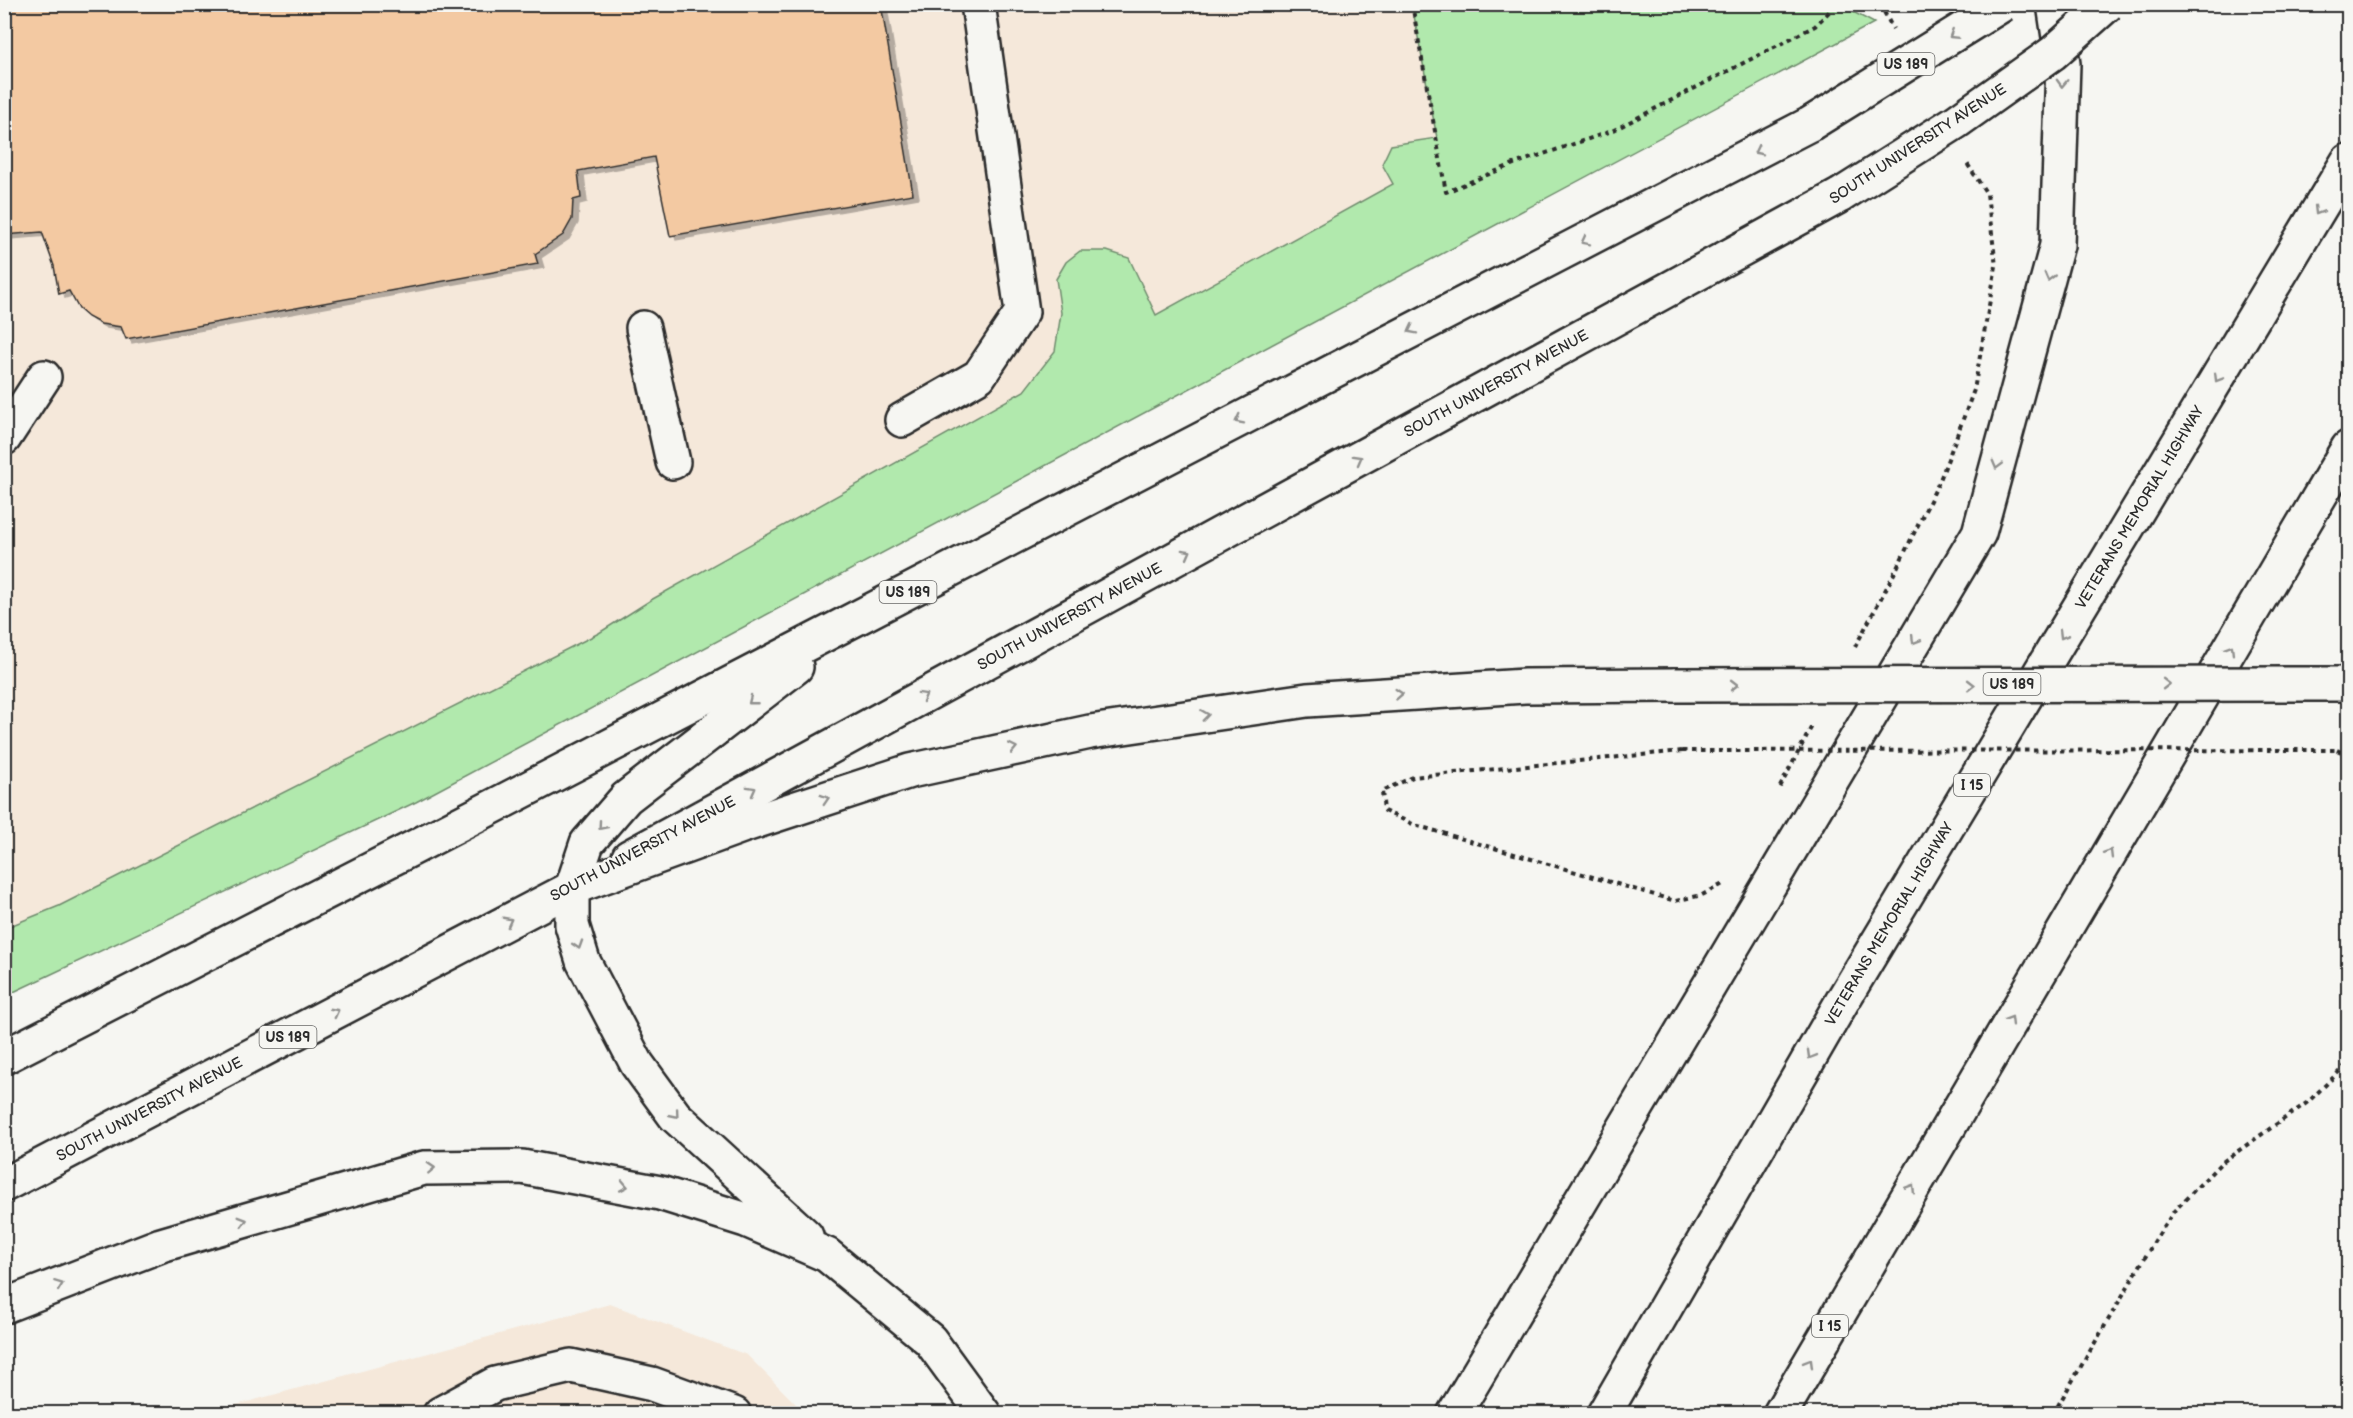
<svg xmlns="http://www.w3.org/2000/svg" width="2353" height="1418" viewBox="0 0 2353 1418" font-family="'Balsamiq Sans',sans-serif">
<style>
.built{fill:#f5e8da}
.green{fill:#b1e9ad;stroke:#6e8a6c;stroke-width:1.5}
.building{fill:#f3c9a2;stroke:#2b2b2b;stroke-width:1.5;filter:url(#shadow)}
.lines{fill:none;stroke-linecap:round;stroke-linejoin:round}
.minor-casing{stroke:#2b2b2b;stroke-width:38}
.major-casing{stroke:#2b2b2b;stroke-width:38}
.highway-casing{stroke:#2b2b2b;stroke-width:38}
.path{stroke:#2b2b2b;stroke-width:4;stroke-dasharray:4.5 4.5;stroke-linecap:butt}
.minor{stroke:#f6f6f2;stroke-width:33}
.major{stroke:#f6f6f2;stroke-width:33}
.highway{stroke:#f6f6f2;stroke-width:33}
.major-bridge-casing{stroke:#2b2b2b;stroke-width:38;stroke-linecap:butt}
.highway-bridge-casing{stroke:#2b2b2b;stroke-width:38;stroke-linecap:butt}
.path-bridge{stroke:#2b2b2b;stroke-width:4;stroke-dasharray:4.5 4.5;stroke-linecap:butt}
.major-bridge{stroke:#f6f6f2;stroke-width:33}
.highway-bridge{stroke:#f6f6f2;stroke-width:33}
.oneway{stroke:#90908e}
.labels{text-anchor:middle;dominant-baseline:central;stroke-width:4.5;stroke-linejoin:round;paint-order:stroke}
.shield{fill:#f6f6f2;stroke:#686867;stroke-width:1.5}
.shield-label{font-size:14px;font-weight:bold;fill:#2b2b2b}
.street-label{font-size:15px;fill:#2b2b2b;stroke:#f6f6f2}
</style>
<defs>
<filter id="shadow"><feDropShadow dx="6" dy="4" stdDeviation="0" flood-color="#0004"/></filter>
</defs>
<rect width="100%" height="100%" fill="#f6f6f2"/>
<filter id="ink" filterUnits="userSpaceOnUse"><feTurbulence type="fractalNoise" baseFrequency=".0167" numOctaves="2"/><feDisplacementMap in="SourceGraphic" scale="12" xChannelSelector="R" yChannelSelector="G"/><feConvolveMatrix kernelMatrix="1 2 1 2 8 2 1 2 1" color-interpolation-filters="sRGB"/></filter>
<g filter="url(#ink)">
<g class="built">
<polygon points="1838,4 1874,23 416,802 5,996 4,5"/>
<polygon points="610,1304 747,1355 805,1413 203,1414"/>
</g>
<polygon class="green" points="1838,4 1874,23 416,802 5,996 5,928 59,906 599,633 651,600 1024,391 1055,351 1061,313 1056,279 1066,262 1080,251 1107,251 1129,258 1156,315 1393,184 1382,164 1391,145 1437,138 1412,5"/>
<polygon class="building" points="4,4 881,4 913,194 670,236 654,157 578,171 581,198 573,200 572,219 563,235 535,254 538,264 126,339 121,327 101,324 88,317 79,309 69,291 59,294 54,266 42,232 4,235"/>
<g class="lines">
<g class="minor-casing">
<g id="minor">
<polyline points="643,328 673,462"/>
<polyline points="902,420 979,376 1022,312 978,4"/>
<polyline points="4,438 44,377"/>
<polyline points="440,1414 495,1384 571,1366 652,1384 734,1414"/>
</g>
</g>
<g class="major-casing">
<g id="major">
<path id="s1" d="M629,857L1841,195"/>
</g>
</g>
<g class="highway-casing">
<g id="highway">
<polyline points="796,667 626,798 587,843 572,888 572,925 583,961 637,1064 675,1116 806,1236"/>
<polyline points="4,1057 413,848 1810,124"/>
<path id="s2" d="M4,1185L572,888L745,825L910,771L1090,732L1307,700L1525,686L1676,685"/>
<polyline points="4,1306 161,1245 424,1168 522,1167 660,1193 746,1220 827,1255 930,1340 984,1414"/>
<polyline points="1454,1414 1979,533 2057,245 2063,64 2054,4"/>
<path id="s3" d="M1604,1414L1843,1000L2348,161"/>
<polyline points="1780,1414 2348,448"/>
</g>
</g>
<g class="path">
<polyline points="1412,4 1446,192 1511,165 1612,131 1815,26 1837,4"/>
<polyline points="1880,4 1893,29"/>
<polyline points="1855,647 1896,570 1940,480 1974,390 1996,266 1987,194 1966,162"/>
<polyline points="2337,750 2348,755"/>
<polyline points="1682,751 1413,777 1382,791 1384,811 1415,825 1675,901 1702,895 1725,883"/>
<polyline points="1780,787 1813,724"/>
<polyline points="2053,1414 2154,1242 2174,1211 2221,1163 2308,1102 2348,1063"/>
</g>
<use href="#minor" class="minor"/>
<use href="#major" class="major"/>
<use href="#highway" class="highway"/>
<g class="major-bridge-casing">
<polyline id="major-bridge" points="1841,195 1956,122 2053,53 2108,4"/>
</g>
<g class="highway-bridge-casing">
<g id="highway-bridge">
<polyline points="1810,124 2003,4"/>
<polyline points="1676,685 2348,684"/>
</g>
</g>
<polyline class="path-bridge" points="1682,751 2337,750"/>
<use href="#major-bridge" class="major-bridge"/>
<use href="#highway-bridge" class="highway-bridge"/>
</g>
<defs><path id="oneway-chevron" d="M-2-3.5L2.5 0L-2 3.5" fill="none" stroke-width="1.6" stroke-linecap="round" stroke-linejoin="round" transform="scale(1.5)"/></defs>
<g class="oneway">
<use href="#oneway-chevron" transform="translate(1953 35) rotate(148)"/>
<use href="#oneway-chevron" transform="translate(2062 83) rotate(92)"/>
<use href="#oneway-chevron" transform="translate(1758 151) rotate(153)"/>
<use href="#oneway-chevron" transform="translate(2318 211) rotate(121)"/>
<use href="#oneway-chevron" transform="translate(1585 241) rotate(153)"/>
<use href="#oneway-chevron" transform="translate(2049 277) rotate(105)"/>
<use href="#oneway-chevron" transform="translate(1412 330) rotate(153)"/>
<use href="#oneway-chevron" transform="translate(2218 378) rotate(121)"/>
<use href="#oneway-chevron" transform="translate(1239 420) rotate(153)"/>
<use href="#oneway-chevron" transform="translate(1358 459) rotate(-29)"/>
<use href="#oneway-chevron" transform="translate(1997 465) rotate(105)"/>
<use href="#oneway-chevron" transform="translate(1187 553) rotate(-29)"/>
<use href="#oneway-chevron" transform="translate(2063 635) rotate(121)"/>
<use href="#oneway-chevron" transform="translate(1915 640) rotate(121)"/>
<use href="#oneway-chevron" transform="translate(2230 649) rotate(-59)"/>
<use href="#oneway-chevron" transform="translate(2166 684)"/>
<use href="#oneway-chevron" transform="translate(1734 685)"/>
<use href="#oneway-chevron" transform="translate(1971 685)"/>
<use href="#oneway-chevron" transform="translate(1399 694) rotate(-4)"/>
<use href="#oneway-chevron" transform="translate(923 696) rotate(-29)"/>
<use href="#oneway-chevron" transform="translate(752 701) rotate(142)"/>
<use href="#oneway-chevron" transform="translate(1205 715) rotate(-8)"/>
<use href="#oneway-chevron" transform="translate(1013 748) rotate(-12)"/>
<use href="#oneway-chevron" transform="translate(752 790) rotate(-29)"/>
<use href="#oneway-chevron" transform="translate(825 799) rotate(-18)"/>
<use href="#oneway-chevron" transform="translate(602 826) rotate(131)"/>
<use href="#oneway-chevron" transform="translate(2109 853) rotate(-59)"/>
<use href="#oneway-chevron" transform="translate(508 921) rotate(-28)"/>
<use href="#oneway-chevron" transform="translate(578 945) rotate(72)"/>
<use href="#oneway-chevron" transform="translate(335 1012) rotate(-28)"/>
<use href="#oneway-chevron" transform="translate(2010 1020) rotate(-59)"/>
<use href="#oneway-chevron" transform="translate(1811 1055) rotate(120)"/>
<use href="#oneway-chevron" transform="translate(675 1114) rotate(50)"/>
<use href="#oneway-chevron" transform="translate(431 1168) rotate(-3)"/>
<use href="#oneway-chevron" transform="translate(624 1186) rotate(11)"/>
<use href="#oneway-chevron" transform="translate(1911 1188) rotate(-59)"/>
<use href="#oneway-chevron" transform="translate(243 1221) rotate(-16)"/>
<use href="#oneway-chevron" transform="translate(59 1285) rotate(-21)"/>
<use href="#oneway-chevron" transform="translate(1809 1363) rotate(-60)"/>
</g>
</g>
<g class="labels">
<g class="shield">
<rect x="1877.5" y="53" width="57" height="22" rx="4.5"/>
<rect x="879.5" y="581" width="57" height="22" rx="4.5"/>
<rect x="1983.5" y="673" width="57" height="22" rx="4.5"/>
<rect x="1954" y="774" width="36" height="22" rx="4.5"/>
<rect x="259.5" y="1026" width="57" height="22" rx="4.5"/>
<rect x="1812" y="1315" width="36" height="22" rx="4.5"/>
</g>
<g class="shield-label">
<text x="1906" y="64">US 189</text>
<text x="908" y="592">US 189</text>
<text x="2012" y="684">US 189</text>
<text x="1972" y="785">I 15</text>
<text x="288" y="1037">US 189</text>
<text x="1830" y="1326">I 15</text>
</g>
<g class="street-label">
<text transform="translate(1918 144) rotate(-33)">SOUTH UNIVERSITY AVENUE</text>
<text stroke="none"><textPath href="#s1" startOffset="988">SOUTH UNIVERSITY AVENUE</textPath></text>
<text stroke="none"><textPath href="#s3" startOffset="1053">VETERANS MEMORIAL HIGHWAY</textPath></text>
<text stroke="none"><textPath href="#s1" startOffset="502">SOUTH UNIVERSITY AVENUE</textPath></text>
<text transform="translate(643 849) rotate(-28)">SOUTH UNIVERSITY AVENUE</text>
<text stroke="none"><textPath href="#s3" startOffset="567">VETERANS MEMORIAL HIGHWAY</textPath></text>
<text stroke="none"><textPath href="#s2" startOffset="164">SOUTH UNIVERSITY AVENUE</textPath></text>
</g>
</g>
<rect width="2353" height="1418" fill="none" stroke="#f6f6f2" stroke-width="24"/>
<rect x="12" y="12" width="2329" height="1394" fill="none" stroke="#2b2b2b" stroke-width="2" filter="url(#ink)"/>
</svg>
